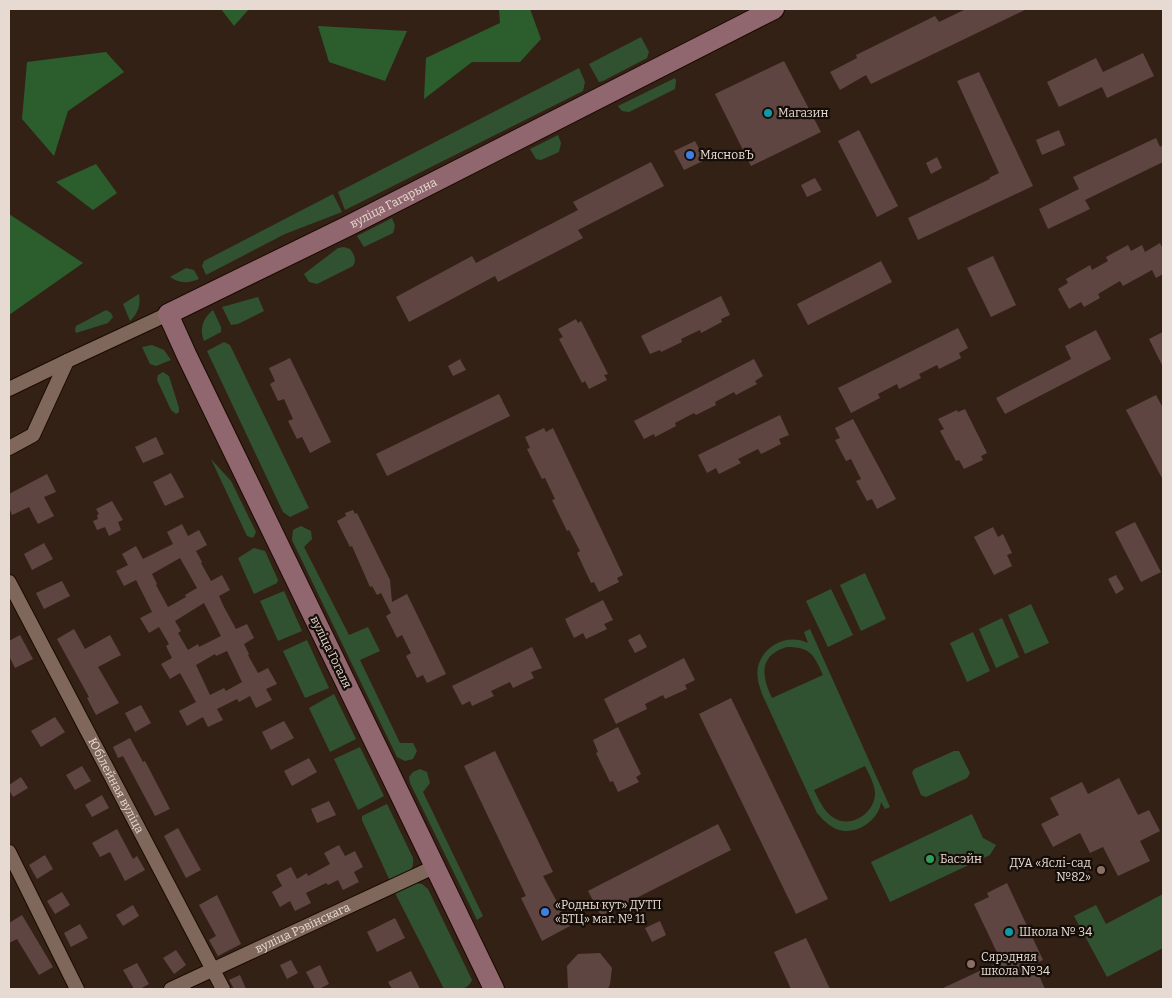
<svg xmlns="http://www.w3.org/2000/svg" width="1172" height="998" viewBox="0 0 1172 998" font-family="Bitter,serif">
<style>
.green{fill:#315231;fill-rule:evenodd}
.forest{fill:#2c5e2d}
.building{fill:#5f4542;fill-rule:evenodd}
.lines{fill:none;stroke-linecap:round;stroke-linejoin:round}
.street-casing{stroke:#1b0a02;stroke-width:16}
.secondary-casing{stroke:#1b0a02;stroke-width:22}
.street{stroke:#7f685b;stroke-width:14}
.secondary{stroke:#91676f;stroke-width:20}
.culture-dot{fill:#0f9aa8;stroke:#150d08;stroke-width:2}
.shop-dot{fill:#3f7fe0;stroke:#150d08;stroke-width:2}
.leisure-dot{fill:#2e9e5b;stroke:#150d08;stroke-width:2}
.education-dot{fill:#8d6e63;stroke:#150d08;stroke-width:2}
.labels{text-anchor:middle;dominant-baseline:central;stroke-width:4.5;stroke-linejoin:round;paint-order:stroke}
.poi-label{font-size:12px;fill:#e7dad2;stroke:#150d08;text-anchor:start}
.street-label{font-size:12px;fill:#e7dad2;stroke:#150d08}
</style>
<rect width="100%" height="100%" fill="#342115"/>
<g class="green">
<polygon points="641,37 649,52 647,58 603,81 599,82 589,64"/>
<polygon points="579,68 585,82 583,91 345,210 338,192"/>
<polygon points="675,78 676,81 675,89 629,112 622,111 618,106"/>
<polygon points="558,135 561,143 559,152 541,160 536,159 530,149"/>
<polygon points="333,194 342,212 285,234 206,275 202,266 204,261"/>
<polygon points="392,218 395,226 393,233 364,247 357,236"/>
<path d="M344,247L350,249C354,254 357,260 353,266L317,284L309,282L304,274L338,248Z"/>
<path d="M186,268L194,270L199,279C189,283 180,284 170,277Z"/>
<path d="M139,294C141,305 138,313 130,321L123,304Z"/>
<polygon points="258,297 264,311 238,324 231,325 222,307"/>
<polygon points="106,310 111,313 113,317 108,323 76,333 75,330 76,326"/>
<path d="M213,310L221,327V332L204,341C199,329 203,318 213,310Z"/>
<polygon points="224,342 230,345 309,508 290,517 283,512 207,351"/>
<polygon points="152,345 164,350 171,360 156,366 150,364 142,347"/>
<polygon points="163,372 169,376 179,408 179,412 176,414 171,410 157,380 158,375"/>
<polygon points="211,459 231,481 256,532 253,538 247,536"/>
<polygon points="301,526 311,531 312,539 304,547 349,635 368,627 380,651 360,660 400,743 413,743 417,751 413,759 405,761 397,757 292,540 293,530"/>
<polygon points="254,548 265,551 278,580 277,583 254,594 238,558"/>
<polygon points="865,573 886,619 861,631 840,585"/>
<polygon points="831,589 853,635 828,647 806,601"/>
<polygon points="284,591 302,631 278,641 260,601"/>
<polygon points="1031,604 1049,643 1025,654 1008,615"/>
<polygon points="1002,618 1019,657 996,668 979,629"/>
<path d="M810,629L890,807L885,809L881,802C879,820 857,835 839,830C830,827 823,820 817,813L762,694C759,685 756,677 758,667C763,645 788,633 808,643L804,632ZM787,647C811,647 814,655 823,675L772,698C761,676 759,655 787,647ZM865,766C869,774 874,783 875,792C876,812 852,829 834,818C824,812 819,800 814,790Z"/>
<polygon points="973,632 990,671 967,682 950,643"/>
<polygon points="307,640 329,688 305,698 283,651"/>
<polygon points="334,694 356,739 330,752 309,708"/>
<polygon points="360,747 384,796 358,810 334,759"/>
<polygon points="954,751 959,751 970,773 967,778 926,797 921,795 912,773 914,769"/>
<polygon points="420,769 427,772 430,783 423,792 483,916 477,920 410,783 409,777 413,772"/>
<path d="M387,804L413,858C415,874 402,876 390,881L362,820V816Z"/>
<polygon points="972,814 983,838 996,845 990,855 890,902 871,862"/>
<path d="M415,883L422,884L428,889L472,980C467,992 455,989 444,989L394,891Z"/>
<polygon points="1163,894 1163,948 1107,977 1074,916 1096,905 1106,924"/>
</g>
<g class="forest">
<polygon points="221,9 249,9 234,26"/>
<polygon points="499,9 530,9 541,39 520,62 472,62 424,99 426,58 500,23"/>
<polygon points="318,26 407,31 385,81 329,62"/>
<polygon points="106,52 124,72 68,111 54,156 22,119 27,62"/>
<polygon points="96,164 117,193 93,210 56,182"/>
<polygon points="9,214 83,263 9,315"/>
</g>
<g class="building">
<polygon points="966,9 1027,9 871,84 866,75 840,90 830,72 857,58 856,55 935,16 939,22"/>
<polygon points="1143,53 1154,76 1107,98 1102,87 1059,107 1047,82 1096,58 1103,72"/>
<polygon points="784,61 821,132 751,166 715,94"/>
<polygon points="979,72 1033,186 918,240 908,218 990,179 989,178 999,173 957,81"/>
<polygon points="859,130 898,206 877,217 838,141"/>
<polygon points="1059,130 1065,145 1042,155 1036,140"/>
<polygon points="1156,138 1160,147 1163,145 1163,162 1085,200 1090,209 1048,229 1039,209 1079,189 1073,177"/>
<polygon points="695,141 705,160 684,170 674,151"/>
<polygon points="937,157 942,168 931,174 926,163"/>
<polygon points="651,162 664,186 578,230 583,238 498,282 495,276 409,322 396,297 472,256 476,263 578,210 573,202"/>
<polygon points="815,178 822,190 807,197 801,185"/>
<polygon points="1160,243 1163,249 1163,274 1156,278 1152,270 1123,286 1120,281 1098,294 1100,298 1084,307 1081,302 1069,309 1058,289 1068,283 1066,279 1090,265 1092,270 1108,261 1106,257 1128,245 1131,251 1142,245 1145,252"/>
<polygon points="993,256 1016,305 991,317 967,268"/>
<polygon points="881,261 892,282 808,325 797,304"/>
<polygon points="721,296 730,315 721,319 722,322 701,333 700,330 681,339 682,342 661,352 660,350 650,354 641,336"/>
<polygon points="576,319 578,323 581,321 608,374 604,375 607,380 589,389 585,381 582,383 559,339 563,337 558,329"/>
<polygon points="958,328 968,348 959,353 961,358 939,369 937,365 919,374 921,378 899,389 897,384 878,394 880,398 851,413 838,388"/>
<polygon points="1096,330 1111,359 1005,414 996,398 1071,359 1065,346"/>
<polygon points="1163,332 1163,367 1149,339"/>
<polygon points="290,358 331,442 310,453 302,437 297,439 288,421 293,419 284,399 278,401 270,384 275,381 269,368"/>
<polygon points="460,359 466,370 453,376 448,366"/>
<polygon points="754,359 763,376 755,381 757,384 736,395 734,392 715,402 716,405 696,415 694,413 675,423 676,426 655,437 654,434 644,439 634,421"/>
<polygon points="499,394 510,416 387,476 376,454"/>
<polygon points="1156,395 1163,408 1163,480 1126,410"/>
<polygon points="965,409 987,453 981,456 983,460 964,469 959,460 956,461 940,431 944,429 938,419 957,410 958,412"/>
<polygon points="780,415 789,435 779,439 781,444 761,454 758,449 738,459 741,463 719,474 716,468 707,473 698,455"/>
<polygon points="853,419 896,499 877,509 872,499 867,501 856,481 861,479 851,459 846,461 835,440 840,438 835,428"/>
<polygon points="544,428 546,432 553,428 623,575 617,578 619,582 599,592 594,582 591,583 577,553 580,551 569,530 567,531 552,500 555,499 545,478 542,479 527,449 530,448 525,437"/>
<polygon points="156,437 164,454 143,463 135,447"/>
<polygon points="171,473 184,497 165,506 153,482"/>
<polygon points="47,474 56,492 44,497 54,516 38,524 29,507 12,515 9,507 9,494"/>
<polygon points="112,501 123,520 118,522 121,530 109,536 105,527 97,530 93,521 98,519 97,515 99,514 96,509"/>
<polygon points="353,510 355,514 357,513 390,580 392,602 407,594 446,674 427,683 423,675 417,678 406,656 411,653 402,635 397,638 386,616 391,613 381,593 377,595 372,586 370,587 352,546 350,547 337,521 346,516 345,513"/>
<polygon points="1135,522 1161,572 1141,582 1115,532"/>
<path d="M182,524L188,536L199,530L207,545L196,551L202,562L201,563L211,581L222,575L230,590L219,596L224,607L236,629L247,624L254,638L244,644L249,654L248,655L258,673L268,668L277,684L266,689L272,700L256,708L250,696L239,702L237,699L217,709L223,720L208,727L203,717L187,726L179,711L196,702L180,673L170,679L161,664L172,658L166,646L169,644L159,627L149,633L140,618L152,612L136,580L124,586L116,571L128,565L122,554L136,546L143,559L173,544L167,532ZM180,558L197,588L185,595L186,597L168,607L156,585L157,584L152,574ZM204,603L221,636L199,647L198,644L188,650L178,633L181,631L175,621ZM227,651L242,682L226,691L224,688L210,695L196,665L215,654L216,656Z"/>
<polygon points="993,527 998,537 1003,534 1012,553 1007,555 1012,566 994,575 974,537"/>
<polygon points="44,543 53,559 32,570 24,554"/>
<polygon points="1116,575 1124,589 1116,594 1108,579"/>
<polygon points="62,581 70,596 44,609 36,593"/>
<polygon points="603,600 613,620 604,624 607,629 586,639 583,633 574,638 565,619"/>
<polygon points="74,629 85,649 110,635 121,655 98,667 119,703 96,715 87,698 89,697 57,639"/>
<polygon points="640,634 647,647 635,653 628,640"/>
<polygon points="20,635 33,659 15,668 9,656 9,641"/>
<polygon points="532,647 542,668 531,672 534,678 513,688 510,682 491,691 494,696 472,706 470,701 462,705 452,686"/>
<polygon points="684,658 695,680 685,685 687,689 665,699 663,695 645,704 647,709 616,724 604,699"/>
<polygon points="731,698 828,899 796,914 699,714"/>
<polygon points="141,705 151,723 135,732 125,713"/>
<polygon points="55,717 65,732 41,747 31,731"/>
<polygon points="284,721 294,738 271,750 262,732"/>
<polygon points="618,727 641,774 636,777 639,782 618,792 613,781 610,782 596,753 598,752 593,740"/>
<polygon points="130,738 143,762 145,761 170,809 155,816 123,756 118,758 113,747"/>
<polygon points="495,751 553,872 543,876 570,926 542,941 521,898 526,896 464,766"/>
<polygon points="309,758 317,772 292,786 284,771"/>
<polygon points="82,766 91,781 75,790 66,775"/>
<polygon points="21,777 28,788 13,797 9,790 9,785"/>
<polygon points="1119,778 1138,815 1149,810 1160,831 1140,841 1150,861 1118,876 1103,847 1090,853 1080,833 1053,847 1041,824 1059,815 1050,798 1082,782 1088,794"/>
<polygon points="102,795 109,808 92,817 85,805"/>
<polygon points="329,801 336,815 317,823 311,809"/>
<polygon points="718,824 731,850 601,916 588,891"/>
<polygon points="178,828 201,870 186,878 164,836"/>
<polygon points="117,829 133,859 137,856 145,870 125,881 110,852 100,857 92,843"/>
<polygon points="339,845 345,856 355,851 363,867 354,872 359,882 343,890 338,880 328,885 326,883 306,893 311,903 295,911 290,901 280,907 272,892 282,886 276,875 291,867 297,879 307,873 308,876 330,864 324,853"/>
<polygon points="45,855 53,869 37,879 29,865"/>
<polygon points="1007,883 1043,960 1034,964 1045,989 941,989 1001,961 974,904 989,897 987,893"/>
<polygon points="62,892 70,905 55,914 47,901"/>
<polygon points="217,895 241,944 218,956 209,940 216,936 199,905"/>
<polygon points="133,905 139,916 123,926 116,915"/>
<polygon points="22,915 53,967 39,975 17,939 9,943 9,923"/>
<polygon points="395,918 405,938 377,952 367,932"/>
<polygon points="660,921 666,935 652,942 645,928"/>
<polygon points="80,924 88,938 71,947 64,933"/>
<polygon points="806,938 830,989 791,989 774,952"/>
<polygon points="176,950 186,965 174,974 163,958"/>
<polygon points="600,953 612,968 610,984 608,989 568,989 567,966 578,954"/>
<polygon points="291,960 298,973 287,979 280,965"/>
<polygon points="137,963 149,984 140,989 134,989 123,970"/>
<polygon points="320,965 329,984 319,989 315,989 306,972"/>
<polygon points="411,971 420,989 392,989 388,982"/>
<polygon points="240,975 246,989 234,989 229,980"/>
</g>
<g class="lines">
<g class="street-casing">
<g id="street">
<polyline points="9,389 67,361 168,314"/>
<polyline points="9,448 33,435 67,361"/>
<path id="s1" d="M9,582L223,989"/>
<polyline points="9,852 77,989"/>
<path id="s2" d="M171,989L434,867"/>
</g>
</g>
<g class="secondary-casing">
<g id="secondary">
<path id="s3" d="M494,989L392,778L187,356L168,314L348,226L774,9"/>
</g>
</g>
<use href="#street" class="street"/>
<use href="#secondary" class="secondary"/>
</g>
<g class="culture-dot">
<circle cx="768" cy="113" r="5"/>
<circle cx="1009" cy="932" r="5"/>
</g>
<g class="shop-dot">
<circle cx="690" cy="155" r="5"/>
<circle cx="545" cy="912" r="5"/>
</g>
<circle class="leisure-dot" cx="930" cy="859" r="5"/>
<g class="education-dot">
<circle cx="1101" cy="870" r="5"/>
<circle cx="971" cy="964" r="5"/>
</g>
<g class="labels">
<g class="poi-label">
<text x="778" y="113">Магазин</text>
<text x="700" y="155">МясновЪ</text>
<text x="940" y="859">Басэйн</text>
<text x="1091" y="863" text-anchor="end">ДУА «Яслі-сад<tspan x="1091" dy="14">№82»</tspan></text>
<text x="555" y="905">«Родны кут» ДУТП<tspan x="555" dy="14">«БТЦ» маг. № 11</tspan></text>
<text x="1019" y="932">Школа № 34</text>
<text x="981" y="957">Сярэдняя<tspan x="981" dy="14">школа №34</tspan></text>
</g>
<g class="street-label">
<text stroke="none"><textPath href="#s3" startOffset="1001">вуліца Гагарына</textPath></text>
<text transform="translate(331 652) rotate(64)">вуліца Гогаля</text>
<text stroke="none"><textPath href="#s1" startOffset="230">Юбілейная вуліца</textPath></text>
<text stroke="none"><textPath href="#s2" startOffset="145">вуліца Рэвінскага</textPath></text>
</g>
</g>
<rect width="1172" height="998" fill="none" stroke="#e7dad2" stroke-width="20"/>
</svg>
